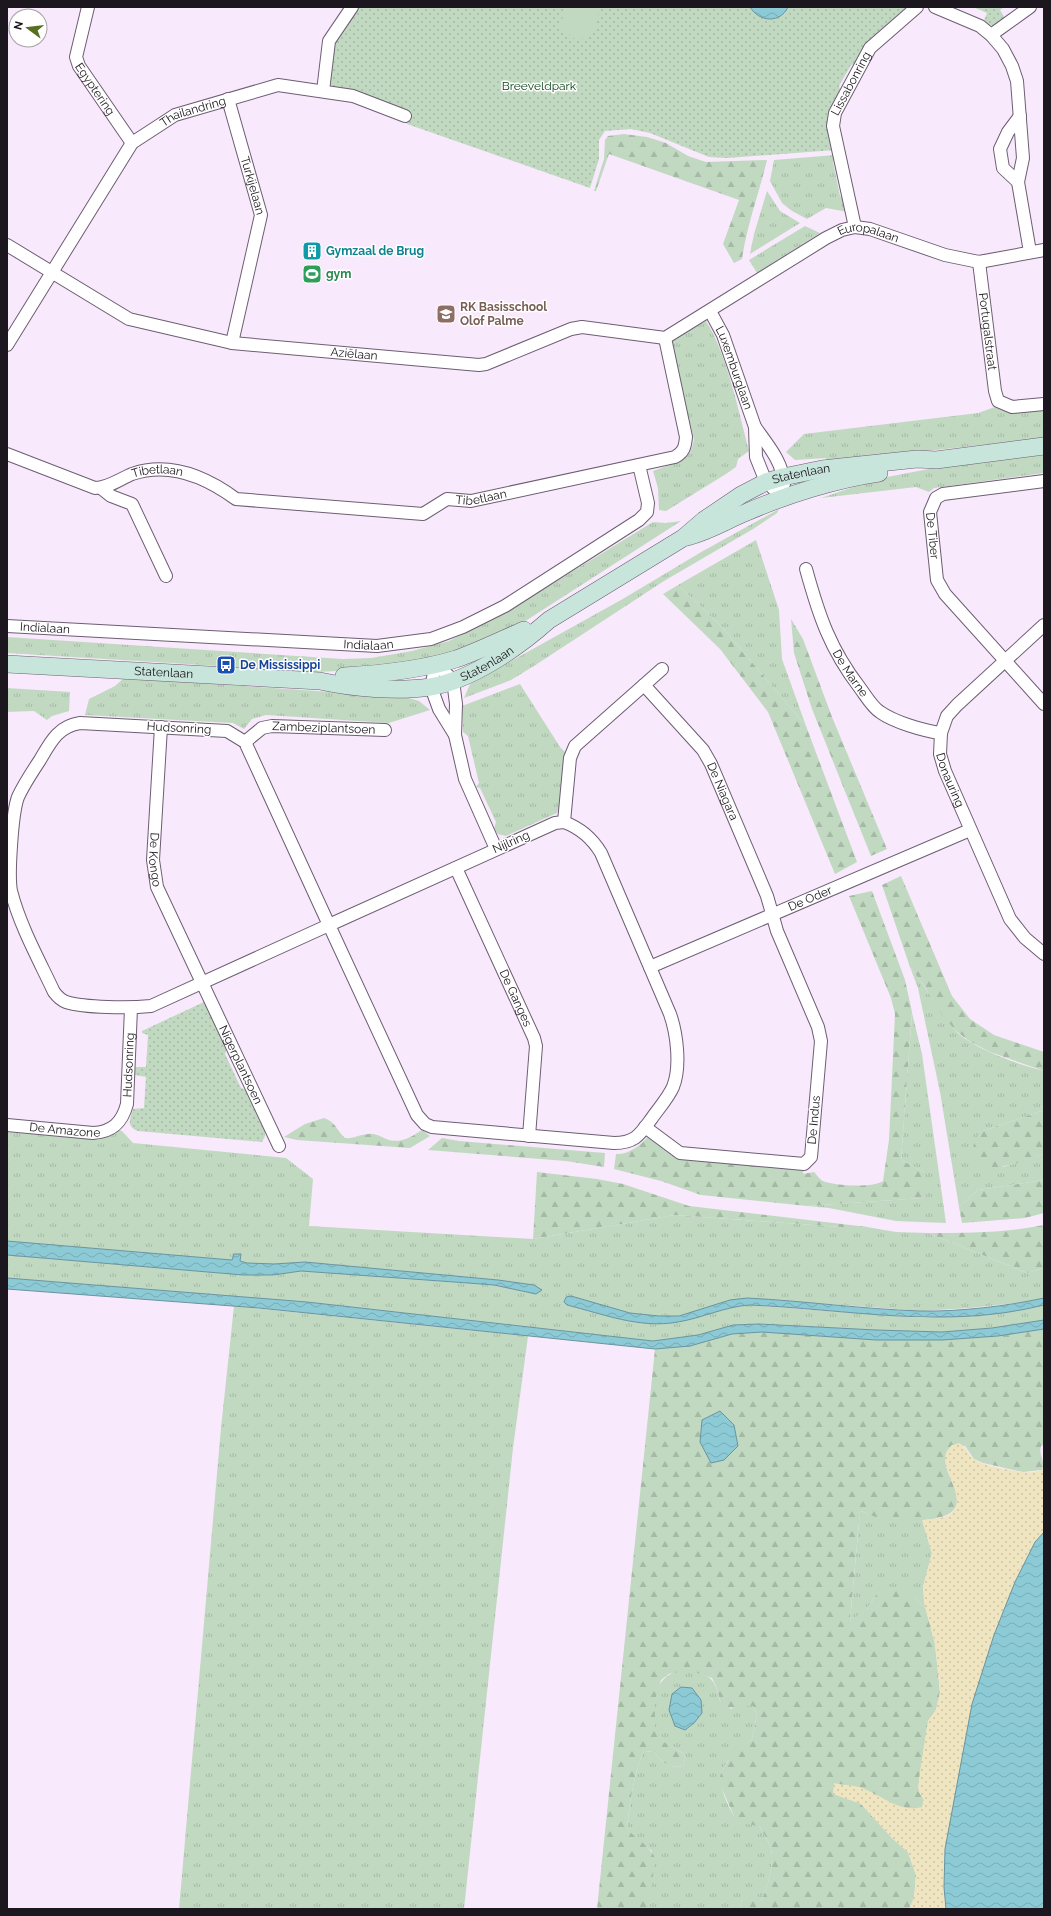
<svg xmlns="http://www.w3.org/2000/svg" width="1051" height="1916" viewBox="0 0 1051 1916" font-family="Raleway,sans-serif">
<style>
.grass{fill:url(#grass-tufts);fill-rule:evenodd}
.forest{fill:url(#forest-firs)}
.sand{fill:url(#sand-dots)}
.park{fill:url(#park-dots)}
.pitch{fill:#c1d9c1}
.water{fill:url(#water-waves);stroke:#6a949f}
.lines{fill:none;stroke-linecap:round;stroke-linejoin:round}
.street-casing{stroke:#6d5e72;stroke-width:14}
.secondary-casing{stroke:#6d5e72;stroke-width:18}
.street{stroke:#fff;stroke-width:12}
.secondary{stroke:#c7e5da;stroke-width:17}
.labels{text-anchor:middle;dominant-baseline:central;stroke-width:3;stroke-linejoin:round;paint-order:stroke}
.street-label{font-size:12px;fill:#1c161e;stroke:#fff}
.park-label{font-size:12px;fill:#084314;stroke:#fff}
.culture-label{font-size:12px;font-weight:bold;fill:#0d838f;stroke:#fff;text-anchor:start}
.leisure-label{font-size:12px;font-weight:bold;fill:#27864d;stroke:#fff;text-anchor:start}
.education-label{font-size:12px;font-weight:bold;fill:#785e54;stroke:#fff;text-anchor:start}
.transit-label{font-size:12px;font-weight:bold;fill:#164399;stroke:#fff;text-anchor:start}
</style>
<defs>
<pattern id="grass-tufts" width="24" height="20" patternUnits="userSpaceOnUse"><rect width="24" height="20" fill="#c1d9c1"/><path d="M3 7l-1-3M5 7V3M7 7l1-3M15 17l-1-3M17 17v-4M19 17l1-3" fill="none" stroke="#a5baa5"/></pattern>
<pattern id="forest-firs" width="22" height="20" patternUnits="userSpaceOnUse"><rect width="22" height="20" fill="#c1d9c1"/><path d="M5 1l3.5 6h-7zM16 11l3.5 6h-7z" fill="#a5baa5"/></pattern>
<pattern id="sand-dots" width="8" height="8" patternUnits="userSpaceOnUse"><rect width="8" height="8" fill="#efe5c0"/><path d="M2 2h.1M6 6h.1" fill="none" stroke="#ccc4a5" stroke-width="1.8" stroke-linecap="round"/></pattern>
<pattern id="park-dots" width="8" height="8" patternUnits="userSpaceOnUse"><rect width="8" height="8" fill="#c1d9c1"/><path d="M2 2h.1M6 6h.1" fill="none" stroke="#a5baa5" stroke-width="1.8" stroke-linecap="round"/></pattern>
<pattern id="water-waves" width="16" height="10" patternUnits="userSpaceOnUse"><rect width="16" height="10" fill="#8ccad6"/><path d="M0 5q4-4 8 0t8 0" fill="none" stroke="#78adb7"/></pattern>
</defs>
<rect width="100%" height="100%" fill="#f8e9fc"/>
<g class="grass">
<polygon points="835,155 833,162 840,196 846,201 848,212 826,208 807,219 792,211 782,203 770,181 774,160"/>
<polygon points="767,191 780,211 800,223 750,254 754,234"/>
<polygon points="805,226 820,233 757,273 749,260"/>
<path d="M706,321C727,354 739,413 749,451L738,459L736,467L726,474L666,511L659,510L658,488L653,471L683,460L690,453L694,440L671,341Z"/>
<polygon points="995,407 1010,413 1044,410 1044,438 827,462 826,458 795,460 786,452 804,434 978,413"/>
<polygon points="1044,455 1044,473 934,488 929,492 916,487 821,498 877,479 944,466"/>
<polygon points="779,509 777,513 753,529 664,581 537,664 511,680 464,698 470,684 621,600 703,551"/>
<polygon points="681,521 527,620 478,644 427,661 379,669 317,672 7,653 7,637 343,659 371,658 412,651 449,641 503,614 653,522 665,523"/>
<polygon points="756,540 779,610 782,659 806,726 722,627 678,585"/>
<polygon points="124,678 406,697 419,701 430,710 389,723 266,715 252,719 244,729 233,723 85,715 89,699 115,686"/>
<polygon points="520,684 560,747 566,753 559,808 557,813 506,836 498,834 494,829 496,822 480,788 476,787 479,783 468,736 463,732 462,706"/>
<polygon points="7,688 70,692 69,711 52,716 47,720 34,711 7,712"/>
<path d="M910,967C926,987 939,1010 955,1030C969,1047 1022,1066 1044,1071V1110L983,1131L1003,1167L1044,1154V1180L978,1190L959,1207L940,1092L918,988Z"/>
<polygon points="912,1013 922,1054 946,1223 896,1221 829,1208 807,1206 922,1198 924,1172 901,1160"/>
<path d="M118,1130L122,1131L133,1143L286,1158L313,1179L309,1226L533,1239L675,1215L841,1227H867L896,1232L928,1233L1027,1273L1044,1268V1298L1026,1302L970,1308L922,1311L774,1300L702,1310L679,1316H659L630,1313L571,1296L565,1297L564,1302L567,1305C603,1314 640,1329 678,1322C702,1318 724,1307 749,1305L922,1318L976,1315L1028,1309L1044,1305V1320L992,1328L942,1332L876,1330L759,1324L733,1325L698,1335L653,1341L307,1302L7,1278V1255L243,1275H273L301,1271L468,1283L494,1285L536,1294L498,1280L305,1262C284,1263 260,1267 240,1261L241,1254H234L233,1260L7,1241V1132L99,1140Z"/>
<polygon points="234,1306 528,1336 513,1448 464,1909 179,1909 221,1428"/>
<polygon points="860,1511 880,1518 922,1520 932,1553 923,1587 926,1609 914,1597 876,1595 867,1609 850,1622"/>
<path d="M689,1669C711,1676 715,1678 720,1701L731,1709L736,1706H753L757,1714L752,1739C718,1765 712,1777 734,1816L760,1827C764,1834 769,1842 771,1849C775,1862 767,1890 761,1901L742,1899L740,1909H649L652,1851L633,1836L627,1828C630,1801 633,1776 644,1751L655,1752C661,1763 671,1769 683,1766L685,1759L684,1754C674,1747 660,1743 655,1731C653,1726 654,1717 654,1712C655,1685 661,1673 689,1669ZM692,1688L675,1726L672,1718Z"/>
</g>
<g class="forest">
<path d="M624,134L647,137L666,143L688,156L706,162L767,160C759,193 747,225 742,259L734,263L723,244L739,200L609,154L596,191H594L604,159L605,140L608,136Z"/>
<polygon points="678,585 722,627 806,726 857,862 835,874 768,712 720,649 663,594"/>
<polygon points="791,619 803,639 832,717 887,849 871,856 812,709 794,653"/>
<polygon points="901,876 952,996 970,1019 994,1035 1044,1052 1044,1071 990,1052 969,1041 956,1031 942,1015 925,987 910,967 882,885"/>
<path d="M872,891L905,980L912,1012L901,1160L924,1172L926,1194L923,1198L807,1206L701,1195L661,1181L614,1169L616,1154C628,1155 642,1145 648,1136L675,1157L695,1161L804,1167L803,1174L814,1172C817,1175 820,1180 823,1181C833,1186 875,1188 883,1181L889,1140L895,1014L891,998L849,896Z"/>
<path d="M1044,1110V1154C1028,1159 975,1183 973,1152C973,1142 976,1137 983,1131Z"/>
<path d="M324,1118C336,1122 337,1131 345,1138C354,1139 361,1134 369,1134C375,1133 379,1136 384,1138C398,1145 410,1138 422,1130L430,1136L410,1148L297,1140L284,1137L305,1124Z"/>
<polygon points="442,1138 459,1141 605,1153 604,1167 566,1161 428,1150"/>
<polygon points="537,1172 597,1179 623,1184 689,1206 867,1227 841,1227 675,1215 533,1239"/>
<polygon points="1044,1180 1044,1213 1025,1218 962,1223 959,1207 978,1190"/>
<path d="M1044,1225V1268L1027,1273L928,1233C967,1233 1006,1233 1044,1225Z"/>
<path d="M1044,1329V1444L1041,1446C1038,1455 1046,1461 1042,1470L1023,1472L983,1463L974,1459L965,1446L952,1445C934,1466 959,1481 957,1502C955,1526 897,1521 880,1518C873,1517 867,1513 860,1511L850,1621L867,1609L876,1595L890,1589L903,1590L914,1597L926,1609L935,1644L940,1692L936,1710L928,1721L918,1790L924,1800L922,1808C902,1813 877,1796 859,1788L861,1804L893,1839L908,1852L916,1875L914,1898L909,1909H740L742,1899L749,1895L761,1901C767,1890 775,1862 771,1849C769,1842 764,1834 760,1827L749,1824L734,1816L721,1787L720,1776L724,1767L734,1752L752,1739L757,1714L753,1706C742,1706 732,1709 722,1707L716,1686L712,1678L689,1670L669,1674L661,1680L655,1700V1730L664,1742L684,1754L685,1759L683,1766C671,1769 661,1763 655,1752L644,1751C633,1776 630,1801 627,1828C635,1839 650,1845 655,1858L649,1909H597L655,1349L690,1346L732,1334L762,1332L876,1340H942L998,1336Z"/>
</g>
<path class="sand" d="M959,1443C967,1447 967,1454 974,1459C980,1465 1013,1471 1023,1472C1029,1473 1036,1472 1042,1470L1044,1466V1532L1035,1542L1015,1582L994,1635L945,1849L944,1887L946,1909H909L914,1898L916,1875L908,1852L893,1839L861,1804L833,1794L834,1783C842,1785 851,1785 859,1787C879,1793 900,1814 922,1807L924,1800L918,1790L920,1771L928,1721L936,1710L940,1692L935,1644L924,1603L923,1587L932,1553L922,1520C930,1519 942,1519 949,1515C976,1497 921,1454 959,1443Z"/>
<g class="park">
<polygon points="357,7 909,7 857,63 851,65 839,86 841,92 835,150 727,158 709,157 650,133 631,129 605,131 599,140 599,159 590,188 407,124 410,113 353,92 333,88 328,80 333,42"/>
<path d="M973,7H1004L1000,10L1006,20C997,24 992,28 983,23L987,13Z"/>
<path d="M206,1001L227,1048L225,1054L241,1088L247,1090L265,1128V1136L262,1142L138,1131C126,1127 130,1119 133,1109L144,1108L146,1077L135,1075V1067H146L148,1035L142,1033V1031Z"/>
</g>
<polygon class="pitch" points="566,7 600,7 595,32 577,41 560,26"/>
<g class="water">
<path d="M750,7H788C780,24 759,22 750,7Z"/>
<polygon points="7,1241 232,1260 234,1254 241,1254 240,1261 247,1263 274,1264 305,1262 498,1280 534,1285 542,1290 536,1294 494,1285 468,1283 301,1271 273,1275 243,1275 7,1255"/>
<polygon points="7,1278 307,1302 653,1341 698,1335 733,1325 759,1324 876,1330 942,1332 992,1328 1044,1320 1044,1329 998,1336 942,1340 876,1340 762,1332 732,1334 690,1346 655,1349 259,1308 7,1289"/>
<path d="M571,1296L630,1313L659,1316H679L730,1300L747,1298C805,1301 862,1309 920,1311C957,1312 1008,1306 1044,1298V1305C945,1330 848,1309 749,1305C724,1307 702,1318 678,1322C640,1329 603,1314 567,1305L564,1302L566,1297Z"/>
<polygon points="720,1411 734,1425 738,1446 724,1460 711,1463 700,1442 702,1420"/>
<polygon points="1044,1532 1044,1909 946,1909 944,1887 945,1849 972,1704 994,1635 1015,1582 1035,1542"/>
<polygon points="681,1687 692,1688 701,1700 702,1713 694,1723 685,1730 675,1726 669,1710 672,1694"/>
</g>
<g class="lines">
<g class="street-casing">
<g id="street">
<path id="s1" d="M88,7L76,57L79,66L132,143"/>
<polyline points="935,7 980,26 991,35 1003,49 1012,66 1017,81 1023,158 1018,182 1030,252"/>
<polyline points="991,35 1030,7"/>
<polyline points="323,91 329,41 352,7"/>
<path id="s2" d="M228,99L261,215L232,343"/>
<polyline points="1018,182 1003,168 1000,149 1008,132 1020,116"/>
<path id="s3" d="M855,227L833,126L835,113L870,48L917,7"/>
<path id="s4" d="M7,245L129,319L232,343L479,365L486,364L571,329L582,327L665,338L826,238L842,230L855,227L870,229L945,255L979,262L1044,250"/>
<path id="s5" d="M979,262L995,391L998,401L1012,407L1044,404"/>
<path id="s6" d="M710,311L723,335L755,427L756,457L766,482L784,498"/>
<path id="s7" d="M7,345L132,143L175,115L278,85L353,96L405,116"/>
<path d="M755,427C767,444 783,462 784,484"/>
<path id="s8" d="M7,454L95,488C108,488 120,479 132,474C170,461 206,477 236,499L423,514L447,499L471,501L675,457C684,452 685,447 686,437L665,338"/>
<path id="s9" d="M1044,481L943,494L936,498L930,512L937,580L945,594L1044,704"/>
<polyline points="101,488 111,496 132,504 166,576"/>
<path id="s10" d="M806,569C819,616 830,649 860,688C866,696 872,707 880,712C894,722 924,731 941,733"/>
<path id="s11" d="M1044,625L957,705L947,716L941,733L940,754L945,771L1010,919L1025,938L1044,954"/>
<path id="s12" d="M7,626L377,646L431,639L463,627L505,606L639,520L647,512L648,503L639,465"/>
<polyline points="436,664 453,680 456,704 455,735 465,779 496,849"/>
<polyline points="436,664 431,687 439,709 455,735"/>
<polyline points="644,685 662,669"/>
<path d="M80,723L227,731L245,742L329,925L151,1006C130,1008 85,1008 66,1002C61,1000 57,996 54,992C39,960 20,926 11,891C8,875 12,813 18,797C24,784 32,772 40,760C50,743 58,726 80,723Z"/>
<path id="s13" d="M161,727L153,860L157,887L279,1146"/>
<path id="s14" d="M245,742L262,728L272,726L385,730"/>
<path d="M564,822C580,828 592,838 601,853L670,1014C677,1034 681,1067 673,1087C668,1098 659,1108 652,1118C640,1134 636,1143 614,1143L432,1127L425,1124L417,1115L329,925L555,823Z"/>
<path id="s15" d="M564,822L570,758L575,746L644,685L703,750L711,764L767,896L777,931L818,1027L821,1041L811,1157L804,1164L680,1153L645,1127"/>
<path id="s16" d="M456,868L534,1038L536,1046L529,1136"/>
<path id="s17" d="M650,967L970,830"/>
<path id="s18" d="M7,1125L93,1133C112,1132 122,1123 127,1104L131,1008"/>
</g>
</g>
<g class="secondary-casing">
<g id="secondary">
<path d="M687,537C710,531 725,521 747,512C786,495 837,479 879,473"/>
<path id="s19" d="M7,664L320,681C352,688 397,692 430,687C470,681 519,647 549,620L683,538L704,520L741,495L766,482L783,477L822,469L917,459L936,460L1044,446"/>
<path d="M344,676C381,674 420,670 456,659C479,651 501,640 524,630"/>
</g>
</g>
<use href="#street" class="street"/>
<use href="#secondary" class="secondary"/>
</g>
<defs>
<g id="building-square" transform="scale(1)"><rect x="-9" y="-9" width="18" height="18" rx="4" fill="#0f9aa8" stroke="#fff"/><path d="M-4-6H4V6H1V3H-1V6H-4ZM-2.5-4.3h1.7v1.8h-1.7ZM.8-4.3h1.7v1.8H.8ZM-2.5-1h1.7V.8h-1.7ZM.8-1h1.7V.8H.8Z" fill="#fff"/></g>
<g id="stadium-square" transform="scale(1)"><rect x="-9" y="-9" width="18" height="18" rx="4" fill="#2e9e5b" stroke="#fff"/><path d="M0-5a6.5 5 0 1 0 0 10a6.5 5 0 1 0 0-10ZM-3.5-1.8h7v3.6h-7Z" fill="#fff"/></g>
<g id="school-square" transform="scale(1)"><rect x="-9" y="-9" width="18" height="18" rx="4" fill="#8d6e63" stroke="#fff"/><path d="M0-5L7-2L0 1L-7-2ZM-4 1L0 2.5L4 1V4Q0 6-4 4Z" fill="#fff"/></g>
<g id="bus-square" transform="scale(1)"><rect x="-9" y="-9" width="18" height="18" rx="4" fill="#1a4fb4" stroke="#fff"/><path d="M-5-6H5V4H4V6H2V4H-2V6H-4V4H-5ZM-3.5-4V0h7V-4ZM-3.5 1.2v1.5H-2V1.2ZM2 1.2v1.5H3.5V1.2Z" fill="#fff"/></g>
</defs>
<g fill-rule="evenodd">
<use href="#building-square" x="312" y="251"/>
<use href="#stadium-square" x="312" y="274"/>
<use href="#school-square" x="446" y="314"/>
<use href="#bus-square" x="226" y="665"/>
</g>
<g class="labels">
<g class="street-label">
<text stroke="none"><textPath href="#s3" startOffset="150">Lissabonring</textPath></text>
<text stroke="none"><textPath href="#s1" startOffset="89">Egyptering</textPath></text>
<text stroke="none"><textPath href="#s7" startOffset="307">Thailandring</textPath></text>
<text stroke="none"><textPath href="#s2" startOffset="90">Turkijelaan</textPath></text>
<text stroke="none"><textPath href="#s4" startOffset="925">Europalaan</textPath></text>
<text stroke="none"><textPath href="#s5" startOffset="70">Portugalstraat</textPath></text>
<text stroke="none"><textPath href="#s4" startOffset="371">Aziëlaan</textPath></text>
<text stroke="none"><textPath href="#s6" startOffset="62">Luxemburglaan</textPath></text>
<text stroke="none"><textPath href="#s8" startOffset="160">Tibetlaan</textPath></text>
<text stroke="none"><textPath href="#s19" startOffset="856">Statenlaan</textPath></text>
<text stroke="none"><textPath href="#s8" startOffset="496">Tibetlaan</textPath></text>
<text stroke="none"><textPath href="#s9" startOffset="149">De Tiber</textPath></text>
<text stroke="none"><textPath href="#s12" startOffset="38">Indialaan</textPath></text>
<text stroke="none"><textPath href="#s12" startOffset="362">Indialaan</textPath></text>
<text stroke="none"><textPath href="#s19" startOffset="486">Statenlaan</textPath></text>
<text stroke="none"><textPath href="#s19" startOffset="157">Statenlaan</textPath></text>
<text stroke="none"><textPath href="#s10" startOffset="114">De Marne</textPath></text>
<text transform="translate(179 728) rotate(3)">Hudsonring</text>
<text stroke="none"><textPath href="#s14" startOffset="84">Zambeziplantsoen</textPath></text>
<text stroke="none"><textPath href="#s11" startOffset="200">Donauring</textPath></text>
<text stroke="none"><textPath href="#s15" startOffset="303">De Niagara</textPath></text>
<text transform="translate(511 842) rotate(-24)">Nijlring</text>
<text stroke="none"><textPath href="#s13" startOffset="133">De Kongo</textPath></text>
<text stroke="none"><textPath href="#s17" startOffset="174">De Oder</textPath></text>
<text stroke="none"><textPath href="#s16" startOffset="143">De Ganges</textPath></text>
<text stroke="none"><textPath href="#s13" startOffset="357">Nigerplantsoen</textPath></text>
<text stroke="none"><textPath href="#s18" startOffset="174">Hudsonring</textPath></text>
<text transform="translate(814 1120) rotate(-85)">De Indus</text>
<text stroke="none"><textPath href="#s18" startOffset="58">De Amazone</textPath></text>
</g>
<g class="park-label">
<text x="539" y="86">Breeveldpark</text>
</g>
<g class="culture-label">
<text x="326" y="251">Gymzaal de Brug</text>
</g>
<g class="leisure-label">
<text x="326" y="274">gym</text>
</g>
<g class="education-label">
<text x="460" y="307">RK Basisschool<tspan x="460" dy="14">Olof Palme</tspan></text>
</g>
<g class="transit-label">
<text x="240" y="665">De Mississippi</text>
</g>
</g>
<rect width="1051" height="1916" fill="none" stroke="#1c161e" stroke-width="16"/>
<g transform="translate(28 28) rotate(285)"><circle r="19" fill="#ffffff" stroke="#a4a2a5"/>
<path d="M0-3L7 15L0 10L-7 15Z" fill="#566f21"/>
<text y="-6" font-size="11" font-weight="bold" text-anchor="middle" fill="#1c161e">N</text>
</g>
</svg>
